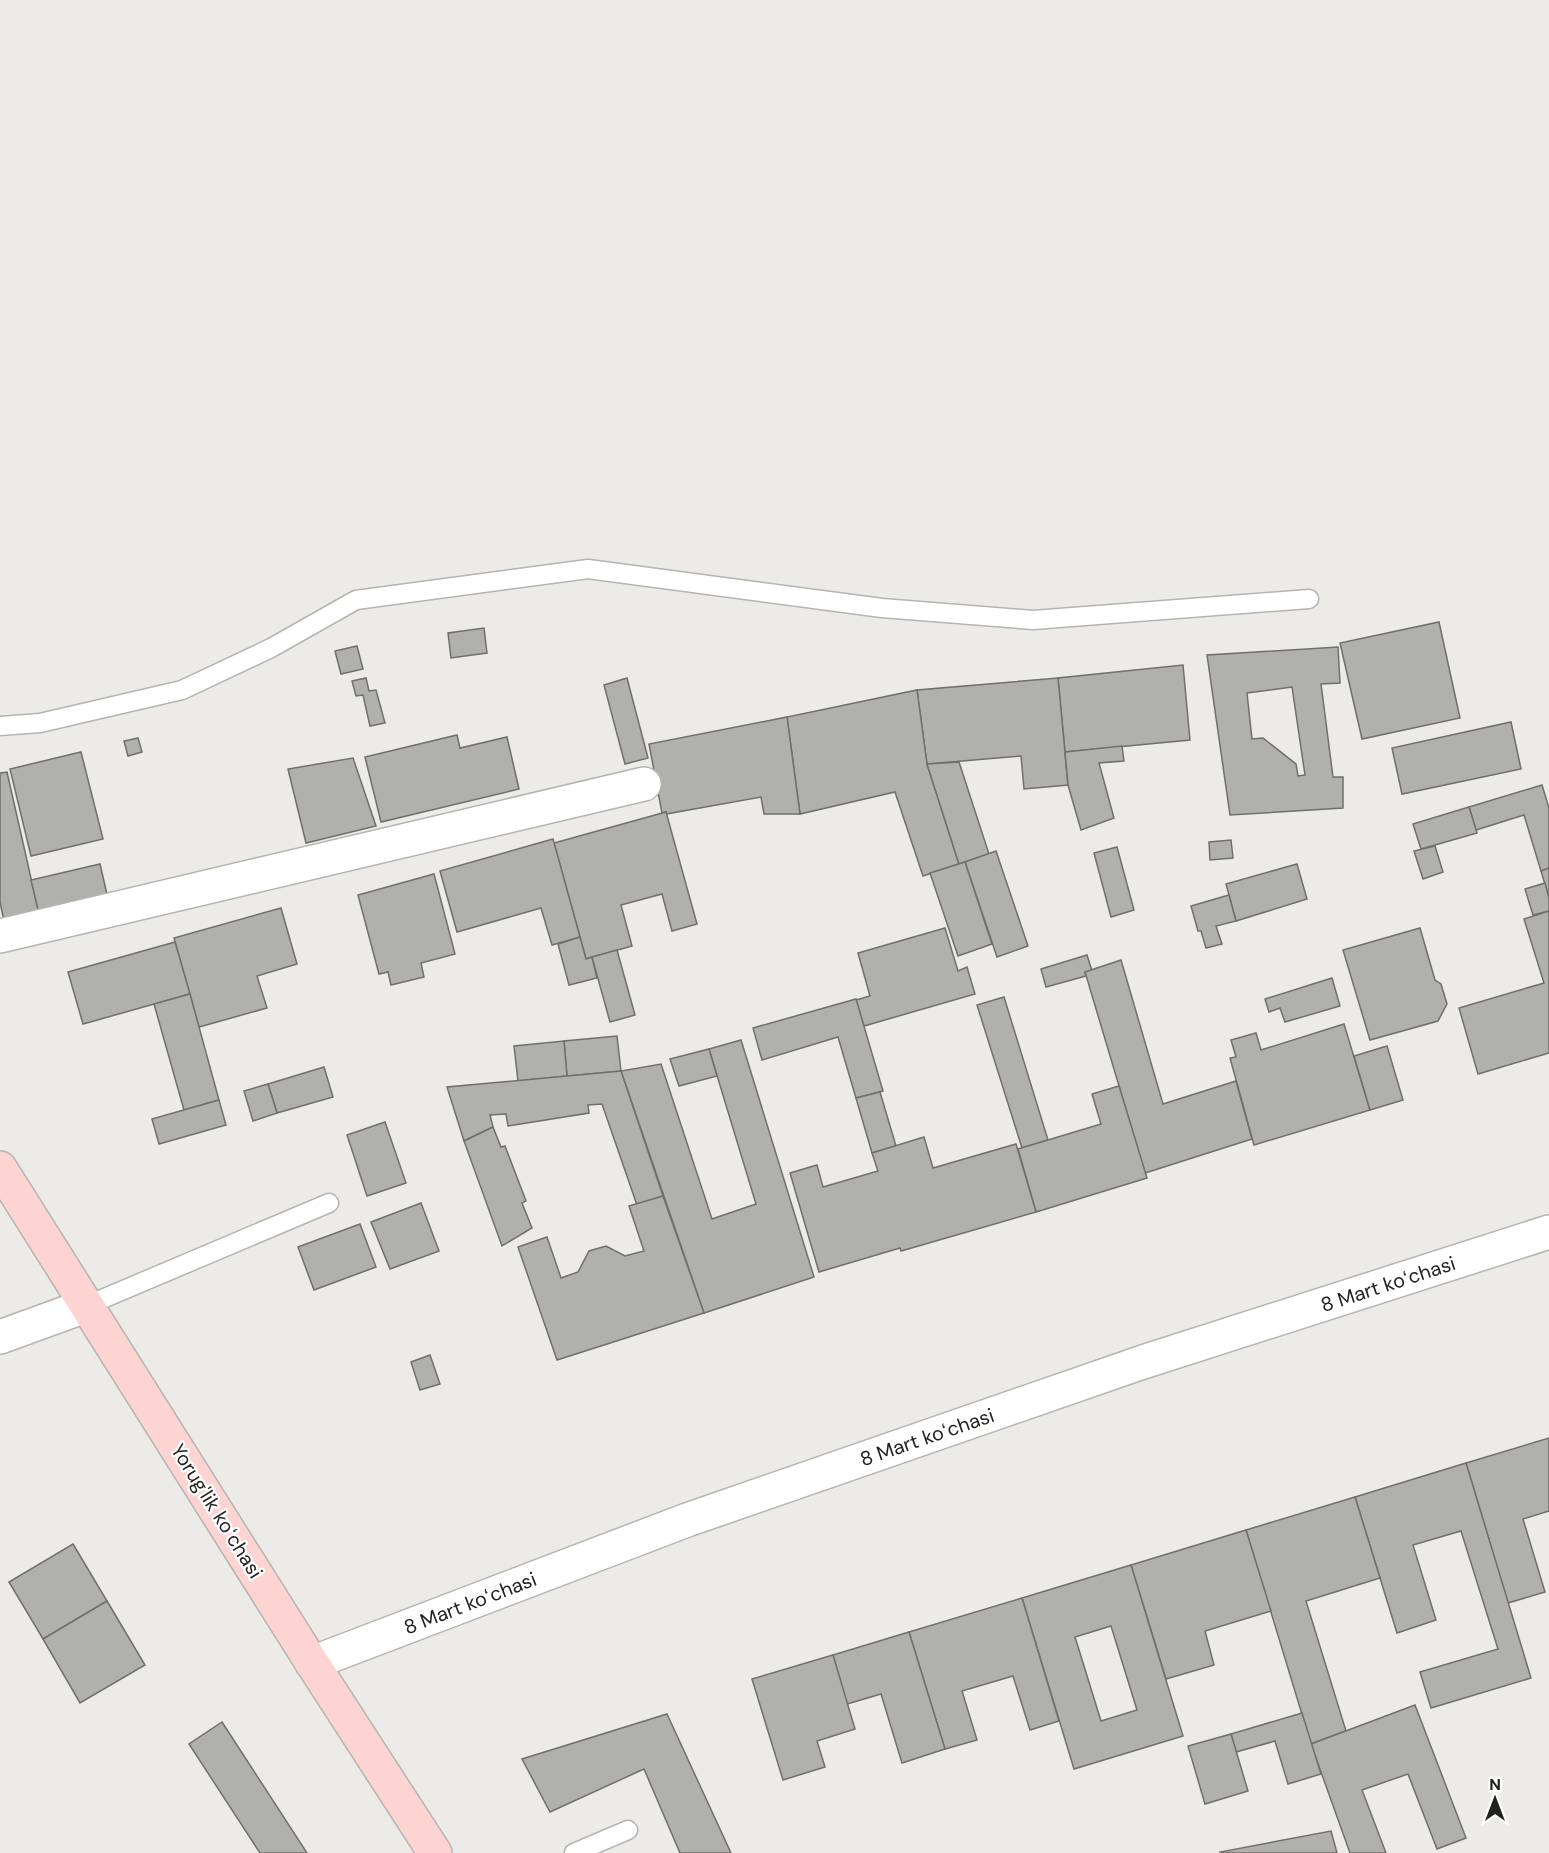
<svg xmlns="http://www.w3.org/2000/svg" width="1549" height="1853" viewBox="0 0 1549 1853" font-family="'DM Sans',sans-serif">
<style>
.building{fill:#b0b0ad;stroke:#706f6c;stroke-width:1.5;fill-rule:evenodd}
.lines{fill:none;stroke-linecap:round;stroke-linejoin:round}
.service-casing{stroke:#b4b4b1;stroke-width:21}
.minor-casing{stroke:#b4b4b1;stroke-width:36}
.secondary-casing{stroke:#b4b4b1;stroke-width:36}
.service{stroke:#fff;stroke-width:18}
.minor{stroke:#fff;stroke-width:33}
.secondary{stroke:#fdd4d2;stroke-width:33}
.labels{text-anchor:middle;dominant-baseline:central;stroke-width:4.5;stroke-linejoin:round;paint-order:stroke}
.street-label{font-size:20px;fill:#222221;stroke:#fff}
</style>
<rect width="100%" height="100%" fill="#ecebe8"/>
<g class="building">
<polygon points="1439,622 1460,718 1362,739 1340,643"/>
<polygon points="484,628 487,653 451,658 448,633"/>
<polygon points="357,646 363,669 341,674 335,651"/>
<path d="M1338,647L1340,683L1321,684L1333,777H1343V808L1230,815L1207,655ZM1292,687L1305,775L1298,776L1296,764L1263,738L1252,739L1247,693Z"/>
<polygon points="1183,665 1190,740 1065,752 1058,678"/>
<polygon points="366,678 369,691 376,690 385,723 370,726 363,695 356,696 352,681"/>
<polygon points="627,678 648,758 625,764 604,685"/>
<polygon points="1058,678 1068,785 1024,789 1021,756 927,764 917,690"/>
<polygon points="917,690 927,764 959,864 923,876 895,792 800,814 787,717"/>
<polygon points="787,717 800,814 764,814 761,797 666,814 666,812 662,813 649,744"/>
<polygon points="1511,722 1521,769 1402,794 1392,748"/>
<polygon points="457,735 460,748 507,737 519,789 381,822 365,757"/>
<polygon points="138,738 142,752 128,756 124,741"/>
<polygon points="1122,746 1124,761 1099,763 1114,818 1081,830 1068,785 1065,752"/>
<polygon points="81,752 103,839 31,856 10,769"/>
<polygon points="353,758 376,826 306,843 288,769"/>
<polygon points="959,762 989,854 959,864 927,764"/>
<polygon points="7,772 40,918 5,926 0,902 0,773"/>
<polygon points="1542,785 1549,808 1549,868 1541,871 1524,815 1476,830 1469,807"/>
<polygon points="1469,807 1477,833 1421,849 1413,824"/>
<polygon points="666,812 697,924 672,931 662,894 621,905 632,946 586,959 554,843"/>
<polygon points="553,839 580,937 552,945 541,908 457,932 440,871"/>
<polygon points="1231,840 1233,858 1210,860 1209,842"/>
<polygon points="1435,846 1443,872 1423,879 1414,851"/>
<polygon points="1117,847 1134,910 1111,917 1094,853"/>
<polygon points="996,851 1028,946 997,957 965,862"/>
<polygon points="965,862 992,944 958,956 930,873"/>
<polygon points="100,864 109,903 40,918 31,880"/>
<polygon points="1297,864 1307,899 1236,921 1226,884"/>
<polygon points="1549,868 1549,898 1541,871"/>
<polygon points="434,874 455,954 421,963 424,977 391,985 388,972 379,974 358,895"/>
<polygon points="1545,883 1549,898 1549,911 1533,915 1525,889"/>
<polygon points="1229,895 1236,921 1216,926 1222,944 1206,948 1201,931 1198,931 1191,906"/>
<polygon points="281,908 297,964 257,976 267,1008 199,1027 174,938"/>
<polygon points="1549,911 1549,1053 1478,1074 1459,1008 1544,983 1524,919"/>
<polygon points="945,928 958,971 967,967 975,994 864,1026 856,1000 870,996 858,953"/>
<polygon points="1420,928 1435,980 1441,984 1447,1004 1438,1021 1370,1040 1343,950"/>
<polygon points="580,937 586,959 592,957 597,978 569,985 558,944"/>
<polygon points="175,942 190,994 83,1024 68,972"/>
<polygon points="617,950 635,1015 610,1022 592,957"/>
<polygon points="1087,955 1092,971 1085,972 1086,976 1046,987 1041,969"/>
<polygon points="1121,960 1163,1104 1236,1081 1252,1139 1145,1173 1085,972"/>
<polygon points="1332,978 1340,1006 1285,1022 1280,1008 1269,1012 1265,999"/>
<polygon points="190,994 219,1100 184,1110 154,1004"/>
<polygon points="1004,997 1048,1140 1022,1148 977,1005"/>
<polygon points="856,999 883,1091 856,1098 838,1037 762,1060 753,1028"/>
<polygon points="1344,1024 1370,1110 1254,1145 1230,1058 1236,1057 1231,1040 1256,1033 1261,1050"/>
<polygon points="617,1036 621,1071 567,1076 564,1041"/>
<polygon points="741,1040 814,1277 704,1313 621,1071 661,1064 712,1219 756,1204 709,1049"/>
<polygon points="564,1041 567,1076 518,1081 514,1046"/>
<polygon points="1387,1046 1403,1100 1370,1110 1354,1056"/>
<polygon points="709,1049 717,1076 679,1086 670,1059"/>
<polygon points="324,1067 333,1097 277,1113 268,1084"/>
<polygon points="621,1071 663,1196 637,1205 602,1104 588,1105 589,1113 508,1126 506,1114 490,1115 493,1127 464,1141 447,1087"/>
<polygon points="268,1084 277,1113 253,1121 244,1091"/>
<polygon points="1119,1086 1147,1178 1036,1212 1018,1149 1101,1124 1092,1094"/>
<polygon points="880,1092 896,1146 872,1153 856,1098"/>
<polygon points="219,1100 226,1125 159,1144 152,1119"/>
<polygon points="385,1122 406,1183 367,1196 347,1135"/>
<polygon points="493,1127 501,1147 505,1146 526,1201 522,1203 532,1228 502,1246 464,1141"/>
<polygon points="924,1137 933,1168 1016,1144 1036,1212 901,1251 900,1248 819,1272 790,1173 817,1165 823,1187 878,1171 872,1153"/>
<polygon points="663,1196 704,1313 557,1360 518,1247 547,1237 561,1278 578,1272 589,1251 606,1246 625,1256 644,1251 629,1206"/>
<polygon points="421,1203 439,1251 390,1269 371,1222"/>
<polygon points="360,1224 376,1267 314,1290 298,1247"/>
<polygon points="430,1355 440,1384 420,1390 411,1362"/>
<polygon points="1549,1438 1549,1511 1523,1519 1545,1592 1508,1603 1466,1463"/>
<polygon points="1466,1463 1531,1678 1431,1708 1420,1672 1498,1649 1461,1531 1413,1545 1436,1620 1397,1633 1355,1497"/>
<polygon points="1355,1497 1380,1578 1306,1601 1346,1731 1311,1744 1246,1530"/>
<polygon points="1246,1530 1271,1611 1205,1631 1214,1665 1166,1679 1131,1565"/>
<polygon points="73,1544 107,1601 43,1639 9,1582"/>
<path d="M1131,1565L1183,1736L1074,1769L1022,1598ZM1111,1626L1137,1710L1101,1721L1075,1637Z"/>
<polygon points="1022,1598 1059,1721 1030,1730 1013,1676 962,1691 977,1740 945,1749 909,1632"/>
<polygon points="107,1601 145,1665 80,1703 43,1639"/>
<polygon points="909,1632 945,1749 902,1763 881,1694 847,1704 833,1655"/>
<polygon points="833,1655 855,1729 817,1741 825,1767 783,1780 752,1679"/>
<polygon points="1415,1705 1466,1838 1437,1849 1408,1774 1362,1790 1386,1853 1350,1853 1311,1744"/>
<polygon points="1302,1713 1321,1774 1288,1784 1275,1741 1236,1752 1231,1734"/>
<polygon points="667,1714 731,1853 680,1853 644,1769 550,1812 522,1759"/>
<polygon points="222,1722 307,1853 260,1853 189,1744"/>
<polygon points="1231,1734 1248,1791 1205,1804 1188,1746"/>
<polygon points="1331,1831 1337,1853 1220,1853 1220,1852"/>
</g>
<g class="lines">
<g class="service-casing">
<g id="service">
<polyline points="0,726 40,723 182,690 271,648 356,600 588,569 882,608 1033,620 1309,599"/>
<polyline points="88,1305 329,1203"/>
<polyline points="574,1853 628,1830"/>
</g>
</g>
<g class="minor-casing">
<g id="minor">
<polyline points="0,936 644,784"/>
<polyline points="0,1337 88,1305"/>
<polyline points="312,1663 687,1520 1143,1362 1549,1232"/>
</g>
</g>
<g class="secondary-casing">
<polyline id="secondary" points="0,1168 312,1663 435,1853"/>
</g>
<use href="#service" class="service"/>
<use href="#minor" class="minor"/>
<use href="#secondary" class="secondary"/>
</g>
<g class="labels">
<g class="street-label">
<text transform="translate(1388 1284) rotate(-18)">8 Mart koʻchasi</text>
<text transform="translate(927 1437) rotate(-19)">8 Mart koʻchasi</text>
<text transform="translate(217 1511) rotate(58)">Yorug'lik koʻchasi</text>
<text transform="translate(470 1603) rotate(-21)">8 Mart koʻchasi</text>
</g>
</g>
<g transform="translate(1495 1799)" stroke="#ffffff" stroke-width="4.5" paint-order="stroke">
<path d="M0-4.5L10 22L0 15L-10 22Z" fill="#222221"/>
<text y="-9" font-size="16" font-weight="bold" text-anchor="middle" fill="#222221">N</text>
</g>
</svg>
